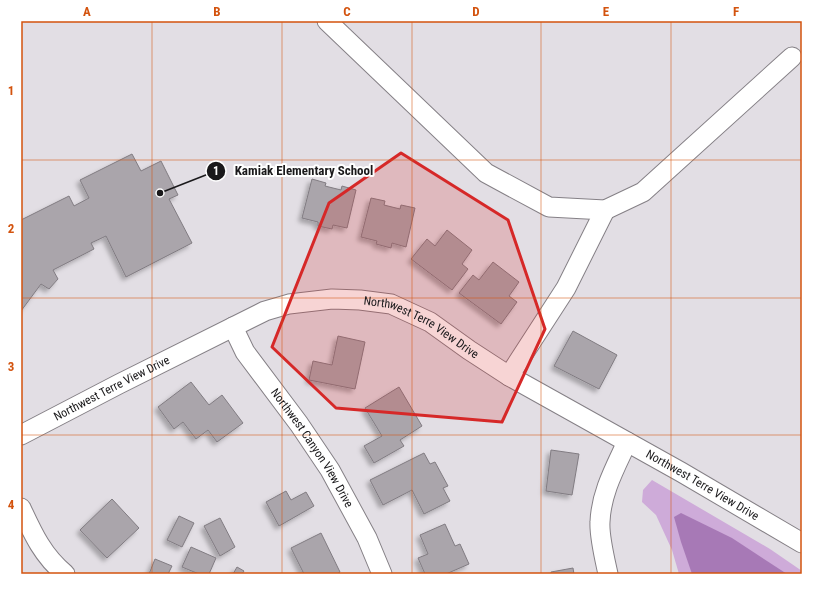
<svg xmlns="http://www.w3.org/2000/svg" width="823" height="595" viewBox="0 0 823 595" font-family="'Roboto Condensed',sans-serif">
<style>
.green{fill:#ceabd9}
.water{fill:#a779b6}
.building{fill:#aaa5ab;stroke:#817c82;filter:url(#shadow)}
.lines{fill:none;stroke-linecap:round;stroke-linejoin:round}
.minor-casing{stroke:#858086;stroke-width:21}
.minor{stroke:#fff;stroke-width:19}
.marked{fill:#d62828;fill-opacity:0.2;stroke:#d62828;stroke-width:3;stroke-linejoin:round}
.grid{fill:none;stroke:#d3530e;stroke-width:1;stroke-opacity:0.55}
.labels{text-anchor:middle;dominant-baseline:central;stroke-width:4;stroke-linejoin:round;paint-order:stroke}
.street-label{font-size:12px;fill:#1a191b;stroke:#fff}
.leader{fill:none;stroke:#1a191b;stroke-width:1.5}
.callout-dot{fill:#1a191b;stroke:#fff;stroke-width:1.5}
.mark-label{font-size:12px;text-anchor:middle;font-weight:bold;fill:#fff}
.callout-label{font-size:13px;text-anchor:middle;font-weight:bold;fill:#1a191b;stroke:#fff;stroke-width:4;stroke-linejoin:round;paint-order:stroke}
.neatline{fill:none;stroke:#d3530e;stroke-width:1.5}
.grid-label{font-size:13px;text-anchor:middle;font-weight:bold;fill:#d3530e}
</style>
<defs>
<filter id="shadow"><feDropShadow dx="-3.5" dy="3.5" stdDeviation="2" flood-color="#0004"/></filter>
</defs>
<rect width="100%" height="100%" fill="#e2dee4"/>
<polygon class="green" points="652,480 770,549 802,571 802,574 679,574 672,550 656,515 642,502 643,490"/>
<polygon class="water" points="681,513 732,538 787,574 692,574 681,542 674,517"/>
<g class="building">
<polygon points="132,154 141,171 161,161 178,195 169,199 192,243 126,277 106,236 91,243 94,249 53,270 58,279 49,289 41,284 21,311 21,220 69,196 74,206 89,198 80,180"/>
<polygon points="312,179 326,183 325,186 341,190 342,186 356,190 347,228 333,225 332,229 318,226 318,222 302,218"/>
<polygon points="371,198 385,201 384,205 400,209 401,205 415,208 406,247 392,243 391,248 376,244 377,241 361,237"/>
<polygon points="447,230 472,250 462,264 468,269 452,290 411,259 427,239 435,246"/>
<polygon points="493,262 519,282 509,296 517,302 501,324 459,293 473,275 479,280"/>
<polygon points="573,331 617,355 599,389 554,366"/>
<polygon points="338,336 365,342 355,389 309,380 313,361 332,365"/>
<polygon points="191,382 209,405 222,395 243,423 217,442 208,430 196,439 183,422 174,429 158,407"/>
<polygon points="399,387 422,426 400,440 404,446 374,463 364,446 382,436 365,408"/>
<polygon points="551,450 579,454 572,495 546,491"/>
<polygon points="424,453 430,464 435,462 448,486 443,488 450,501 424,514 412,490 383,505 370,480"/>
<polygon points="286,491 291,500 306,492 314,506 279,526 266,502"/>
<polygon points="112,499 139,528 107,558 80,530"/>
<polygon points="179,516 194,523 182,547 167,540"/>
<polygon points="220,518 235,547 220,556 204,526"/>
<polygon points="445,524 455,546 460,544 469,564 446,574 425,574 418,558 428,554 420,535"/>
<polygon points="321,533 340,572 337,574 304,574 291,548"/>
<polygon points="191,547 216,558 209,574 199,574 182,567"/>
<polygon points="155,559 172,566 168,574 149,574"/>
<polygon points="237,567 244,571 242,574 233,574"/>
<polygon points="573,568 574,574 551,574 551,572"/>
</g>
<g class="lines">
<g class="minor-casing">
<g id="minor">
<polyline points="327,21 486,173 549,207 605,210 643,192 792,57"/>
<path id="s1" d="M233,327L245,352L299,424L330,470L367,538L382,574"/>
<polyline points="509,376 566,288 605,210"/>
<path id="s2" d="M21,435L119,384L265,311L289,304L332,299L360,300L391,304L430,322L469,350L509,376L681,472L802,543"/>
<path d="M21,508C33,534 43,556 65,574"/>
<path d="M608,574C605,560 599,536 600,522C601,493 615,468 627,442"/>
</g>
</g>
<use href="#minor" class="minor"/>
</g>
<path class="marked" d="M401,153L508,220L545,329L502,422L336,408L272,347L329,203Z"/>
<path class="grid" d="M152,21V574M282,21V574M412,21V574M541,21V574M671,21V574M21,160H802M21,298H802M21,435H802"/>
<g class="labels">
<g class="street-label">
<text stroke="none"><textPath href="#s2" startOffset="438">Northwest Terre View Drive</textPath></text>
<text stroke="none"><textPath href="#s2" startOffset="102">Northwest Terre View Drive</textPath></text>
<text stroke="none"><textPath href="#s1" startOffset="145">Northwest Canyon View Drive</textPath></text>
<text stroke="none"><textPath href="#s2" startOffset="762">Northwest Terre View Drive</textPath></text>
</g>
</g>
<path class="leader" d="M160 193L216 171"/>
<g class="callout-dot">
<circle cx="160" cy="193" r="4"/>
<circle cx="216" cy="171" r="10"/>
</g>
<g class="mark-label">
<text x="216" y="175">1</text>
</g>
<g class="callout-label">
<text x="304" y="175">Kamiak Elementary School</text>
</g>
<rect width="823" height="595" fill="none" stroke="#ffffff" stroke-width="44"/>
<rect x="22" y="22" width="779" height="551" class="neatline"/>
<g class="grid-label">
<text x="87" y="16">A</text>
<text x="217" y="16">B</text>
<text x="347" y="16">C</text>
<text x="476" y="16">D</text>
<text x="606" y="16">E</text>
<text x="736" y="16">F</text>
<text x="11" y="95">1</text>
<text x="11" y="233">2</text>
<text x="11" y="371">3</text>
<text x="11" y="509">4</text>
</g>
</svg>
